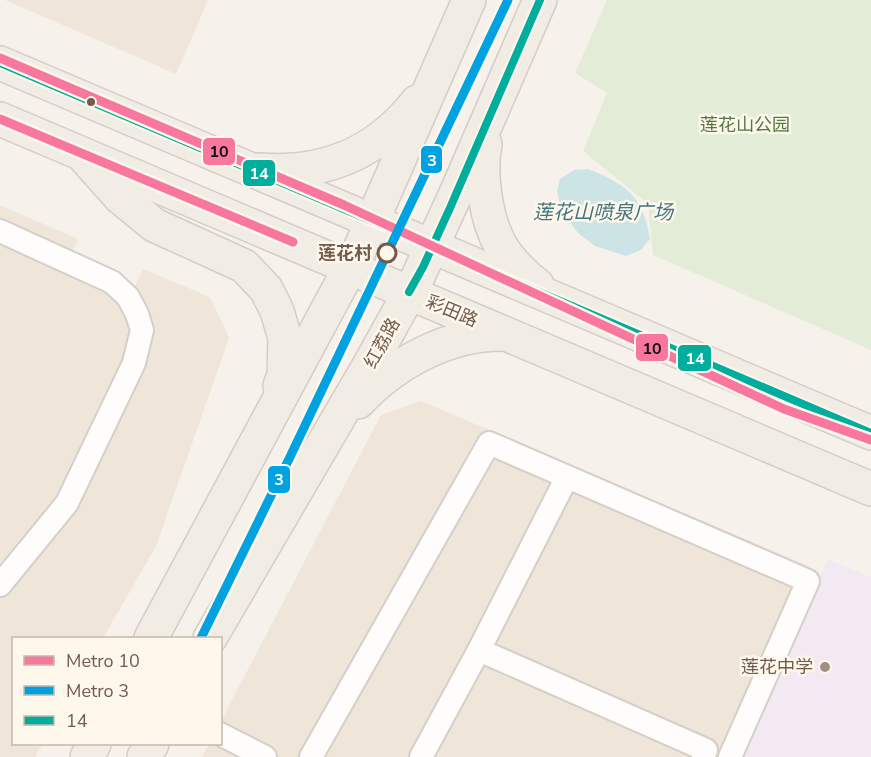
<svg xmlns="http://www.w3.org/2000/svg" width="871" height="757" viewBox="0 0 871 757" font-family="'Nunito Sans','Noto Sans SC',sans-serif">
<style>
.residential{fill:#efe5d8}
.education{fill:#f3e9f2}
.green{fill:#e3ecd6}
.water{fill:#cde4e6}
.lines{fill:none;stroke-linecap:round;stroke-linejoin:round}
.minor-casing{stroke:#d5cfc9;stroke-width:26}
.primary-casing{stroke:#d5ccc6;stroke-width:36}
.minor{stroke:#fefdfc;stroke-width:22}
.primary{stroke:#f1ede5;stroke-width:33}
.bus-1-casing{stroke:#fef7ec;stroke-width:12}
.bus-1{stroke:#01ad9c;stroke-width:8}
.metro-1-casing{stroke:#fef7ec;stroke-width:14}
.metro-2-casing{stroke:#fef7ec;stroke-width:14}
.metro-1{stroke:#f8779e;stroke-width:9}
.metro-2{stroke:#00a2e1;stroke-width:9}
.bus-dot{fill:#735a4c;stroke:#fef7ec;stroke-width:2}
.stop-dot{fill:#fef7ec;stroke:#735a4c;stroke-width:3}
.poi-dot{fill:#a18f84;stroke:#fef7ec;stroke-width:2}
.labels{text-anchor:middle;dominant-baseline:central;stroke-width:5;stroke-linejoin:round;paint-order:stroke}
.park-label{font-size:18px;fill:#547844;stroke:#fef7ec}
.stop-label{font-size:18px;font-weight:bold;fill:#735a4c;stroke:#fef7ec;text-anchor:end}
.street-label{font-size:18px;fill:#735a4c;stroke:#fef7ec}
.poi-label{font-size:18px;fill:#735a4c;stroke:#fef7ec;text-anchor:end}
.water-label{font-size:20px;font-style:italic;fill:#43747f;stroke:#fef7ec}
.line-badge{stroke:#fef7ec;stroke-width:2}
.badge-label{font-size:16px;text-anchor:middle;font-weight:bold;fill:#fff}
.pale-badge-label{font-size:16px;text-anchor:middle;font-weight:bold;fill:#111}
</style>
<rect width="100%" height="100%" fill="#f6f2eb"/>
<g class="residential">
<polygon points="5,0 208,0 176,74"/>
<polygon points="0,205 78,239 70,257 135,286 143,269 210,297 229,338 156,546 103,638 14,638 14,744 43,744 35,757 0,757"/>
<polygon points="421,401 809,566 719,757 202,757 209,744 220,744 221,721 381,415"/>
</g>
<polygon class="education" points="828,559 871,577 871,757 738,757"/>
<polygon class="green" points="607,0 871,0 871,350 653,255 648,204 583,151 607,93 575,73"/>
<path class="water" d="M588,169C626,184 643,196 650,239L641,250L626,256L595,246L579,234L567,219L560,205L557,190L560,179L574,170Z"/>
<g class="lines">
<g class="minor-casing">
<g id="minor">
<polyline points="0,231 112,282 128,297 137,314 142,330 134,363 67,503 0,585"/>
<polyline points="479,650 706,750 703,757"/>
<polyline points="220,734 265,757"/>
<polyline points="311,757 489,443 808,581 730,757"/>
<polyline points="421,757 479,650 567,477"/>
</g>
</g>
<g class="primary-casing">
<g id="primary">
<polyline points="0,63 871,433"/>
<polyline points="0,119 871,489"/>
<path d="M485,144C479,175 486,221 502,248C510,261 525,276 537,285"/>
<polyline points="86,159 120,197 154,225 244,266 266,289 277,311 285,338 284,375 280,386"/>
<path d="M260,170C325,175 377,153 417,102"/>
<path d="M358,402C396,362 449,333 505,334"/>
<polyline points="151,638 359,251 469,0"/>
<polyline points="210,638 370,364 416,281 457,191 540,0"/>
<polyline points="87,757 94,744"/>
<polyline points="144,757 152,744"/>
</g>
</g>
<use href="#minor" class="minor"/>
<use href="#primary" class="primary"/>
<g class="bus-1-casing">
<g id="bus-1">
<polyline points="0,63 871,433"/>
<polyline points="409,292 423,267 450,208 540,0"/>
</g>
</g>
<use href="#bus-1" class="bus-1"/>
<g class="metro-1-casing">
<g id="metro-1">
<polyline points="0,58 344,205 784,409 871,440"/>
<polyline points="0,119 293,242"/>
</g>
</g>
<g class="metro-2-casing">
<polyline id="metro-2" points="201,638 289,459 508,0"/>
</g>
<use href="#metro-1" class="metro-1"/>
<use href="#metro-2" class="metro-2"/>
</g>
<circle class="bus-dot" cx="91" cy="102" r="5"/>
<circle class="stop-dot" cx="387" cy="253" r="9"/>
<circle class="poi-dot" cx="825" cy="667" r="6"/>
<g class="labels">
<g class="park-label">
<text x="745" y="125">莲花山公园</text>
</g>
<g class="stop-label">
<text x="372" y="253">莲花村</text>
</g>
<g class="street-label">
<text transform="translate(452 311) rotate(23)">彩田路</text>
<text transform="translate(382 343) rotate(-61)">红荔路</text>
</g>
<g class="poi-label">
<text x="813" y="667">莲花中学</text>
</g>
<g class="water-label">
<text x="603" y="212">莲花山喷泉广场</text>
</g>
</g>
<g class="line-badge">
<rect x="202" y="137" width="34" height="29" rx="6" fill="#f8779e"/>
<rect x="420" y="145" width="23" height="29" rx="6" fill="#00a2e1"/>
<rect x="242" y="159" width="34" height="28" rx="6" fill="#01ad9c"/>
<rect x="635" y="333" width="34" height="29" rx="6" fill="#f8779e"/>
<rect x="677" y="344" width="35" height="28" rx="6" fill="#01ad9c"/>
<rect x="267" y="465" width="24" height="29" rx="6" fill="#00a2e1"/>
</g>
<g class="badge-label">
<text x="432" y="166">3</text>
<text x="259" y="179">14</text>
<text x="695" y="364">14</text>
<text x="279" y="485">3</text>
</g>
<g class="pale-badge-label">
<text x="219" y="157">10</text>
<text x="652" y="354">10</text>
</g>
<rect x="12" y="637" width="210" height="108" fill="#fef7ec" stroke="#c6b8ac" stroke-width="1.5"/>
<rect x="24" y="656" width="30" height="9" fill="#f8779e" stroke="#c6b8ac" stroke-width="1.5"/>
<text x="66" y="667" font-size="18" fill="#735a4c">Metro 10</text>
<rect x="24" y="686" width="30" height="9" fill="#00a2e1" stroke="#c6b8ac" stroke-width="1.5"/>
<text x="66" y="697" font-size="18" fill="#735a4c">Metro 3</text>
<rect x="24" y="716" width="30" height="9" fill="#01ad9c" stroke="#c6b8ac" stroke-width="1.5"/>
<text x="66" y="727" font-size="18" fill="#735a4c">14</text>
</svg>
